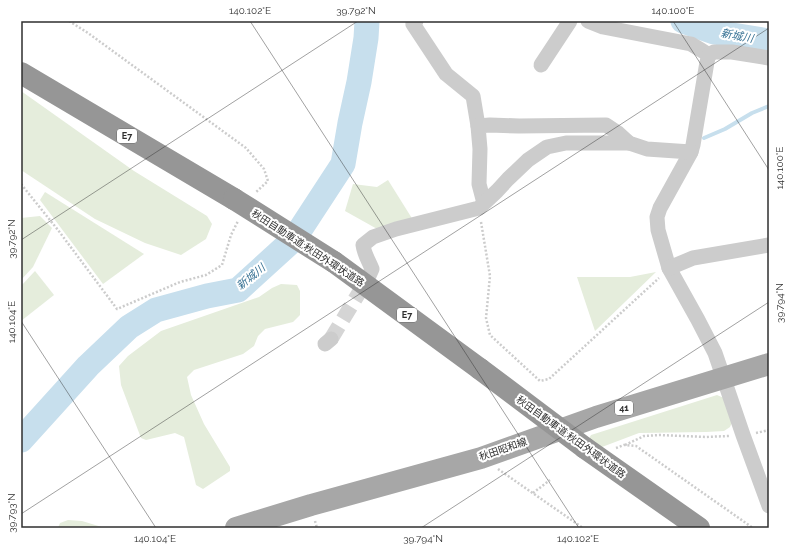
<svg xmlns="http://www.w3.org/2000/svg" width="790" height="549" viewBox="0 0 790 549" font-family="Raleway,'Noto Sans JP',sans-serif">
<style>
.green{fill:#e5eddc}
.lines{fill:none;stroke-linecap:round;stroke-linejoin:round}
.stream{stroke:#c7dfed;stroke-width:4}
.river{stroke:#c7dfed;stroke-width:25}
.minor-tunnel{stroke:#d5d5d5;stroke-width:15;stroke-dasharray:15 8;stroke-linecap:butt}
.path{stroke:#ccc;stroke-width:2.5;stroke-dasharray:2 2;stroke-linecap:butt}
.minor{stroke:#ccc;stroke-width:15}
.primary{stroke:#a7a7a7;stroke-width:22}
.motorway{stroke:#969696;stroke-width:22}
.motorway-bridge{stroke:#969696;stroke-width:22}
.ticks{fill:none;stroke:#2f2f2f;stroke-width:1;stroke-opacity:0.45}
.labels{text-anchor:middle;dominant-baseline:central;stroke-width:4;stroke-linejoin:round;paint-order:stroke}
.shield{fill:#fff;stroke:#6d6d6d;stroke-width:1}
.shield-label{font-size:9px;font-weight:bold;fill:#2f2f2f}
.street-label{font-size:10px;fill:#2f2f2f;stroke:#fff}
.water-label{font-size:11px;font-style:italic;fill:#397395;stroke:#fff}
.neatline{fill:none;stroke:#2f2f2f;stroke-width:1.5}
.ticks-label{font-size:10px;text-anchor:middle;fill:#2f2f2f}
</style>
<rect width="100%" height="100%" fill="#fff"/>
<g class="green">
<polygon points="21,91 134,171 207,216 212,224 206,239 181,255 145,243 95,219 21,170"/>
<polygon points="388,180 413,220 379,230 345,211 353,184 377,187"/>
<polygon points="45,192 144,254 103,284 40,200"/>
<polygon points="40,216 52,228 33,267 21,280 21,218"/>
<polygon points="35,271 54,295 21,321 21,286"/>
<polygon points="656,272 595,331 577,277 630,277"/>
<polygon points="281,284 297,285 300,291 300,315 293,322 265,329 258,336 254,346 243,354 194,370 187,377 191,395 204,424 230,467 230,471 203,489 196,485 184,437 175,433 146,440 141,438 121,385 119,366 128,356 161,331 259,297 272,288"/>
<polygon points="717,395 724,398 733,420 730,427 724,431 706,432 639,433 602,447 588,440 591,435"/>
<polygon points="68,520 82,521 105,528 58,528 60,523"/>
</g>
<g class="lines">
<polyline class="stream" points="704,138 725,129 752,113 769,106"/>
<g class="river">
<polyline points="683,21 714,32 769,41"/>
<polyline points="21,440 88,366 129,327 156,310 207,296 238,290 294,239 343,164 350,123 359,82 366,38 367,21"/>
</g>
<polyline class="minor-tunnel" points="331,339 368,278"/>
<g class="path">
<polyline points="69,21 88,33 246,148 264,169 268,181 255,193"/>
<polyline points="21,184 58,230 117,309 180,282 206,275 222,265 231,235 238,221"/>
<polyline points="481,222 490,276 486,318 490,335 540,381 549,379 659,278"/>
<polyline points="756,433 769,430"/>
<polyline points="625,445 644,436 659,435 706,437 729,436"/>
<polyline points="616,448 624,445 636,446 753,528"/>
<polyline points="498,469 583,528"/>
<polyline points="533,493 550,480"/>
<polyline points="315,521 317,528"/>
</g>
<g class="minor">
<polyline points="416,21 413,24 446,74 473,96 478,126"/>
<polyline points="588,21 603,27 691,44 701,50 709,55"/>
<polyline points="769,58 732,52 714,52 709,55 707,62 693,145 691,152 660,208 657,217 658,230 669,268 698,320 715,353 743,435 769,506"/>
<polyline points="541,65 570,21"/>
<polyline points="484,203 479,184 480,149 478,126 490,125 519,126 606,125 618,133 629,143 647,149 691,152"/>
<polyline points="669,268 693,258 769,245"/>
<path d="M368,278L372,269C369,261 364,254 363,245L373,237L396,229L479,208L497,191L508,179L528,160L547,147L566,143H629"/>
<polyline points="325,344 331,339"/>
</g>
<polyline class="primary" points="236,528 311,505 481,458 596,417 769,364"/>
<g class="motorway">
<polyline points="21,73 234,199"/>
<polyline points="334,262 480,369"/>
<polyline points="585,448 699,528"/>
</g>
<g class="motorway-bridge">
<polyline points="234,199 334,262"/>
<polyline points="480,369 585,448"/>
</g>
</g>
<path class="ticks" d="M250,21L579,528M673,21L769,170M21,240L358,21M21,321L156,528M21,514L769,28M421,528L769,302"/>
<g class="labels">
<g class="shield">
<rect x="117" y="129" width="20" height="14" rx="3"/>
<rect x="397" y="308" width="20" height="14" rx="3"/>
<rect x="615" y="401" width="18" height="14" rx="3"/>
</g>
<g class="shield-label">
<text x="127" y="136">E7</text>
<text x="407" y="315">E7</text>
<text x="624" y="408">41</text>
</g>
<g class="street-label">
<text transform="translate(308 248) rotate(33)">秋田自動車道;秋田外環状道路</text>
<text transform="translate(571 437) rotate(36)">秋田自動車道;秋田外環状道路</text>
<text transform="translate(503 449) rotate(-19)">秋田昭和線</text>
</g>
<g class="water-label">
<text transform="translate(737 36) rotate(10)">新城川</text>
<text transform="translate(251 277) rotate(-40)">新城川</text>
</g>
</g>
<rect width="790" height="549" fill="none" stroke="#ffffff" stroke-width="44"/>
<rect x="22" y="22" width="746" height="505" class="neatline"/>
<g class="ticks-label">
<text x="250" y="14">140.102°E</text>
<text x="356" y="14">39.792°N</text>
<text x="673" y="14">140.100°E</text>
<text transform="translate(779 168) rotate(-90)" y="4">140.100°E</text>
<text transform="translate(11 239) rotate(-90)" y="4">39.792°N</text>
<text transform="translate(779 303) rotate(-90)" y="4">39.794°N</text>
<text transform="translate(11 322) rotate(-90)" y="4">140.104°E</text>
<text transform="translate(11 513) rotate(-90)" y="4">39.793°N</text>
<text x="155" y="542">140.104°E</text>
<text x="423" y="542">39.794°N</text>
<text x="578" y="542">140.102°E</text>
</g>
</svg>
